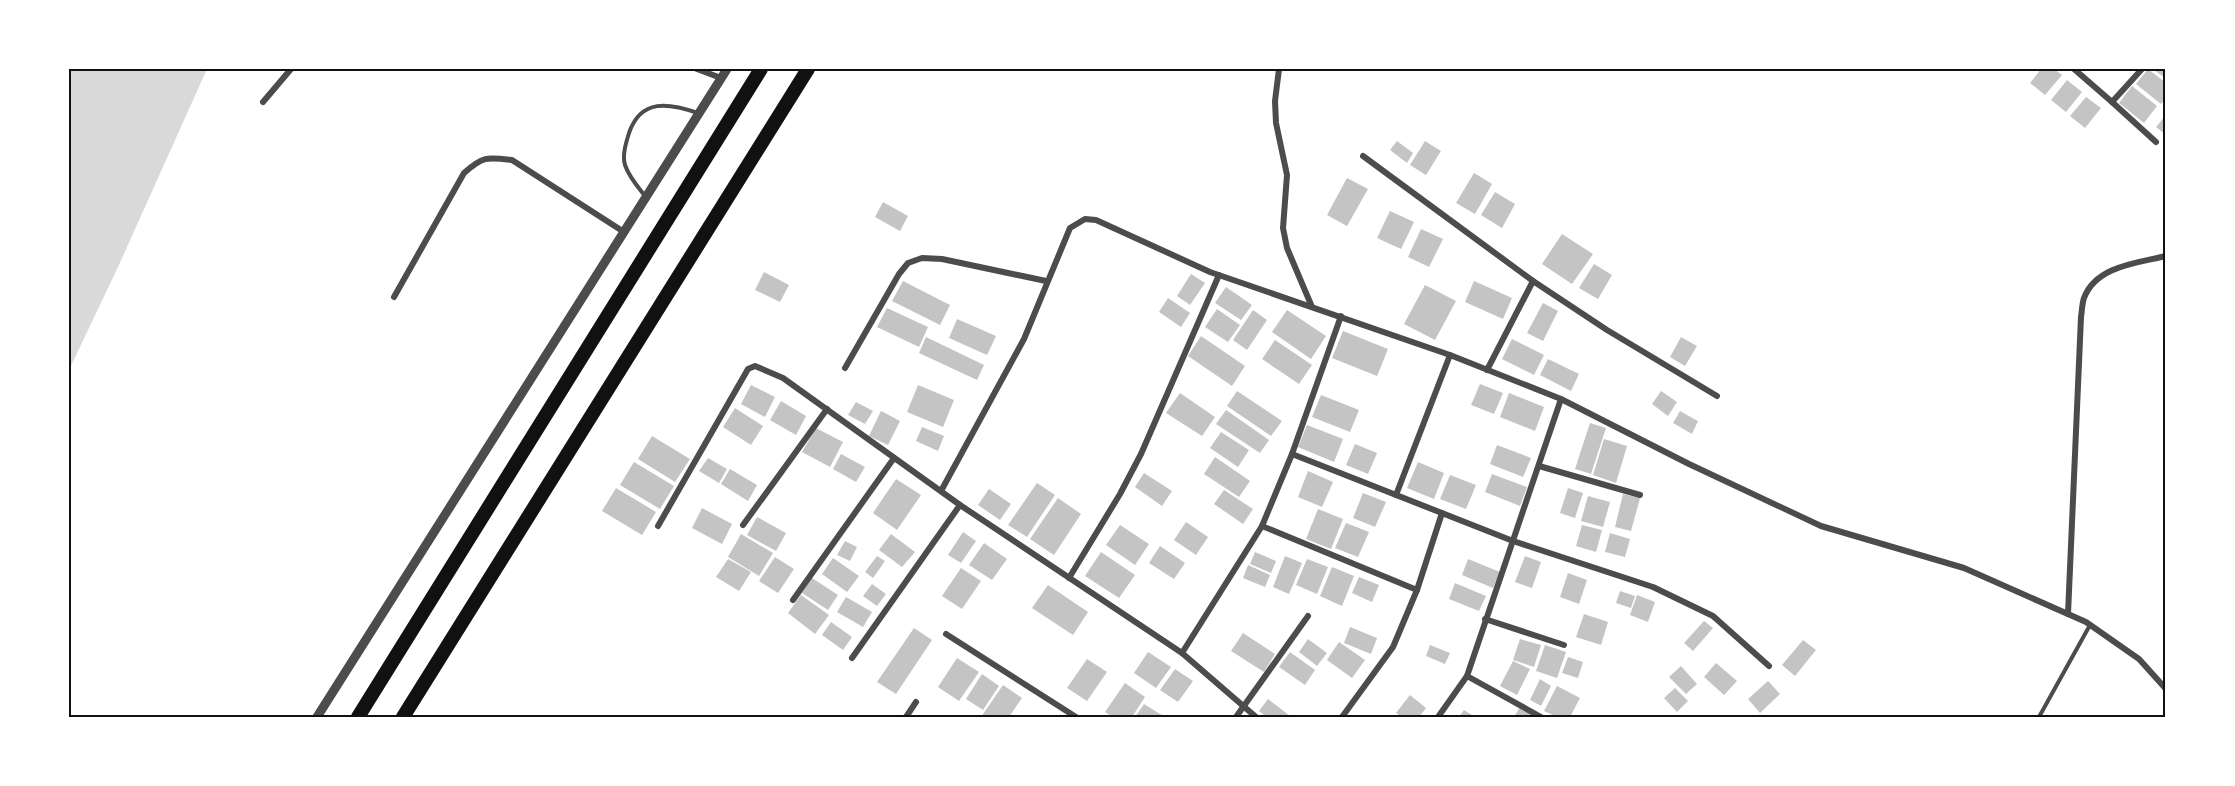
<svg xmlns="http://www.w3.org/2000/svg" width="2235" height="786" viewBox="0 0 2235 786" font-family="'Work Sans',sans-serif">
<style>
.water{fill:#d9d9d9}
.building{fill:#c4c4c4}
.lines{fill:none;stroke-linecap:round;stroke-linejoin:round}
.service{stroke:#4c4c4c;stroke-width:4}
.minor{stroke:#4c4c4c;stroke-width:6}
.tertiary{stroke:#4c4c4c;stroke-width:9}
.trunk{stroke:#111;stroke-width:14}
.neatline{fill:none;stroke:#111;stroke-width:2}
</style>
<rect width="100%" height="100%" fill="#fff"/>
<polygon class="water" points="69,69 207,69 118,267 69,370"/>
<g class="building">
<polygon points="2041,69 2054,69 2062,75 2045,95 2030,83"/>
<polygon points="2148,69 2166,83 2166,98 2161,104 2136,84"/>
<polygon points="2153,69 2166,69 2166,79"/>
<polygon points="2067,80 2082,92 2066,112 2051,100"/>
<polygon points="2132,86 2157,106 2144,123 2119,103"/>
<polygon points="2086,97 2101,108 2085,128 2070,116"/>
<polygon points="2166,115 2166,135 2156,127"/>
<polygon points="1397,141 1413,153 1407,163 1390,150"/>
<polygon points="1425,141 1441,151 1426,175 1410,165"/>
<polygon points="1474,173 1492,184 1475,214 1456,203"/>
<polygon points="1347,178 1368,189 1347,226 1327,215"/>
<polygon points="1495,192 1515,204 1502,228 1481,215"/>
<polygon points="883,202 908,216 900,231 875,217"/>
<polygon points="1390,211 1414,222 1401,249 1377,238"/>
<polygon points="1421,229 1443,239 1429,267 1408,257"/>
<polygon points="1562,234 1593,254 1572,284 1542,264"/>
<polygon points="1594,264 1612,275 1598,299 1579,288"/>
<polygon points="764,272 789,285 780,302 755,290"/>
<polygon points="1191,274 1205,283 1190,305 1177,296"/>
<polygon points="903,281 950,305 940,325 892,301"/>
<polygon points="1474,281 1512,298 1503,319 1465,302"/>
<polygon points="1425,285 1456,301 1435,340 1404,324"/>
<polygon points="1226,287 1252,305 1241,320 1215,303"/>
<polygon points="1168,298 1190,313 1181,327 1159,312"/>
<polygon points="1543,303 1558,311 1543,341 1527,333"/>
<polygon points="887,308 928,327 919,347 877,327"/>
<polygon points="1217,309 1240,325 1228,342 1205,327"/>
<polygon points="1253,310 1267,320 1247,350 1233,340"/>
<polygon points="1287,310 1326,336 1311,359 1272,332"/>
<polygon points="957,319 996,336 987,355 949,338"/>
<polygon points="1343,331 1388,349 1377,376 1332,358"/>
<polygon points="1201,336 1245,366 1232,386 1188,356"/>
<polygon points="926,337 984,365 977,380 919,353"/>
<polygon points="1681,337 1697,346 1685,366 1670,357"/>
<polygon points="1512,339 1544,355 1534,375 1502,359"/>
<polygon points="1275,340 1312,365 1299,384 1262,359"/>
<polygon points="1548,359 1579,374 1571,391 1540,375"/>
<polygon points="1480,384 1503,393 1494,414 1471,405"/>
<polygon points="751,385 775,397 765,417 741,404"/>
<polygon points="918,385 954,400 943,427 907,412"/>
<polygon points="1237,391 1282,421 1271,436 1227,406"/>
<polygon points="1661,391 1677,402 1668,416 1652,404"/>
<polygon points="1180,393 1215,417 1202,436 1166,413"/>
<polygon points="1509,393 1544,407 1535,431 1500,417"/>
<polygon points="1321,395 1359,410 1350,432 1312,417"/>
<polygon points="781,401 806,416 796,435 770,420"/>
<polygon points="856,402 873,411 865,424 848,415"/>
<polygon points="735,408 763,426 751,445 723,427"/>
<polygon points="1226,410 1269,440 1260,453 1216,424"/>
<polygon points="881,411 900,421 888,445 869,436"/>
<polygon points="1680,411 1698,421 1692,434 1673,423"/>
<polygon points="1590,423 1606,428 1591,474 1575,469"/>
<polygon points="1307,425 1343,439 1334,462 1298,447"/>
<polygon points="922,427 944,436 938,451 916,441"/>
<polygon points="816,428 843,442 830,467 802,452"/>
<polygon points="1221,432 1249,450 1238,467 1210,448"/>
<polygon points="652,436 690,459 675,482 638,459"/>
<polygon points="1604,439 1627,446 1616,483 1593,475"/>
<polygon points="1355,444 1377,453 1368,474 1346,465"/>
<polygon points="1497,445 1531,458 1523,477 1490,464"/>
<polygon points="841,454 865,467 856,482 833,469"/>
<polygon points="1215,457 1250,481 1239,497 1204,474"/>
<polygon points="708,458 727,469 719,483 699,471"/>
<polygon points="634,462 674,486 660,509 620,485"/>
<polygon points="1418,462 1444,473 1434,499 1407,488"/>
<polygon points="730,469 757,485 748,501 721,484"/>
<polygon points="1308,471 1333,482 1322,507 1298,497"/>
<polygon points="1144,473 1172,491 1162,506 1135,487"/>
<polygon points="1492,474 1527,487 1520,506 1485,492"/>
<polygon points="1450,475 1476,485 1466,509 1440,499"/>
<polygon points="896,479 921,495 897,530 873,513"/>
<polygon points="1037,483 1055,495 1027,537 1008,525"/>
<polygon points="616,488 656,512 642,535 602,511"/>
<polygon points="1568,488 1583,493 1575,518 1560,513"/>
<polygon points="989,489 1011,504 1000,520 978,505"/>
<polygon points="1224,490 1253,509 1243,524 1214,504"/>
<polygon points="1363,493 1386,502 1375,527 1353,518"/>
<polygon points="1623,494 1640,498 1631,531 1615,527"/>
<polygon points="1588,496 1610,502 1603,527 1581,521"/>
<polygon points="1058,498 1081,514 1054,555 1030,539"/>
<polygon points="702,508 732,524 722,544 692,528"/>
<polygon points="1318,509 1343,519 1331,549 1306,539"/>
<polygon points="757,517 786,533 776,551 747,535"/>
<polygon points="1186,522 1208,537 1196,555 1174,540"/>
<polygon points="1346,523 1369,532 1358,557 1335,548"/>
<polygon points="1120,525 1149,544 1135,565 1106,545"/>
<polygon points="1582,525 1602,530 1596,552 1576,546"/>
<polygon points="963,532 976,541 961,563 948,555"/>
<polygon points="1610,533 1630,539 1625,557 1605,552"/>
<polygon points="741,534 773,553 759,576 728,557"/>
<polygon points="891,534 915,552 902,567 879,550"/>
<polygon points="845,541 857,547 850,561 837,555"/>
<polygon points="984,543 1007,559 992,580 969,565"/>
<polygon points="1160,546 1185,563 1174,579 1149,563"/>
<polygon points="1101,552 1135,575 1119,598 1085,576"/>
<polygon points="1255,552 1276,561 1271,573 1250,564"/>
<polygon points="877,556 885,561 873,578 865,572"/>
<polygon points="1285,556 1302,563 1289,594 1273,587"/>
<polygon points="1525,556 1541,562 1532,588 1515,582"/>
<polygon points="775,557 794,569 778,593 759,581"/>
<polygon points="833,558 859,576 847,592 822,574"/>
<polygon points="728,559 751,572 739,591 716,577"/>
<polygon points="1307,559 1328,567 1317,594 1296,585"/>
<polygon points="1468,559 1500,572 1493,588 1462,575"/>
<polygon points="1248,565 1270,575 1265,587 1243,578"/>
<polygon points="1332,567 1354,576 1342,606 1320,596"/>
<polygon points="961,568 981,581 962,609 942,596"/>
<polygon points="1568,573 1587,580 1579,604 1560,597"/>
<polygon points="1359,577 1379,585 1372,602 1352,593"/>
<polygon points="812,578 838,595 828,610 802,593"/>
<polygon points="1455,583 1486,596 1479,611 1449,599"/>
<polygon points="872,584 886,594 877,606 863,596"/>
<polygon points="1048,585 1088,612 1073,635 1032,608"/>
<polygon points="1620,591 1635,596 1631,608 1616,603"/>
<polygon points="801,595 829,615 815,634 788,613"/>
<polygon points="1637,595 1655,602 1648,622 1630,615"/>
<polygon points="846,597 872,612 863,627 837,612"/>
<polygon points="1584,614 1608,622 1601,645 1576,637"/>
<polygon points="1704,621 1713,628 1693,651 1684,643"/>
<polygon points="831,622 852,637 843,650 822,635"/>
<polygon points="1350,627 1377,638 1371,654 1344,643"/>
<polygon points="914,628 932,640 896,694 877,682"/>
<polygon points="1243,633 1275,654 1264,672 1231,651"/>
<polygon points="1308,639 1327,653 1317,666 1299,652"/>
<polygon points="1520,639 1541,645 1534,667 1513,660"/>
<polygon points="1803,640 1816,650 1795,676 1782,665"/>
<polygon points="1339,642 1365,660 1352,678 1327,660"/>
<polygon points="1430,645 1450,653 1445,664 1426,656"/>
<polygon points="1545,645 1566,652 1557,678 1536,671"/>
<polygon points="1148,652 1171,667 1156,688 1134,673"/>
<polygon points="1290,652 1315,670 1305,685 1279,667"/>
<polygon points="1568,657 1583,662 1578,678 1562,673"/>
<polygon points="957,658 979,672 959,701 938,687"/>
<polygon points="1087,659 1107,672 1087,701 1067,688"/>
<polygon points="1513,661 1530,669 1517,695 1500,686"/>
<polygon points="1716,663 1737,681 1724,695 1704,677"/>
<polygon points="1681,666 1697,684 1686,694 1669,677"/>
<polygon points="1175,669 1193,681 1178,702 1160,690"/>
<polygon points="982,674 999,686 983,710 966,699"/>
<polygon points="1540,679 1551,686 1541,706 1530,700"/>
<polygon points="1768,681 1780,694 1760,713 1748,699"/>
<polygon points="1125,683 1145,697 1132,717 1113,717 1105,712"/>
<polygon points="1003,685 1022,698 1009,717 981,717"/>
<polygon points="1557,686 1580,698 1570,717 1557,717 1544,711"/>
<polygon points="1675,688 1688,701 1677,712 1664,698"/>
<polygon points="1410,695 1426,708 1419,717 1402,717 1396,713"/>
<polygon points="1268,699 1290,716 1289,717 1267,717 1259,711"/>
<polygon points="1144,704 1165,717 1135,717"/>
<polygon points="1520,707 1536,717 1514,717"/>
<polygon points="1464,710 1475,717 1459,717"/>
</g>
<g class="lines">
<g class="service">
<path d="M645,196C638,187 629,177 625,165C622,155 626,143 629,133C641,98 669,103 698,113"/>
<polyline points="2039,717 2090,625"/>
</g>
<g class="minor">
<polyline points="697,69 721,78"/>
<polyline points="1279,69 1275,101 1276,123 1287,175 1283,228 1287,248 1312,307"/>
<polyline points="2074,69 2112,102 2142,69"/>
<polyline points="263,102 291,69"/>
<polyline points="2112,102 2156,142"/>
<polyline points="1363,156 1533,281 1607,330 1717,396"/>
<path d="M394,297L464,173C483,156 487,157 512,160L624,232"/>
<polyline points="845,368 899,274 908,263 922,258 942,259 1046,281"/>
<polyline points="1487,370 1533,281"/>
<polyline points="1292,454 1513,541 1653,587 1713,616 1769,666"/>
<polyline points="1539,466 1640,495"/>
<polyline points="941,491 1024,339 1070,228 1085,219 1096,220 1210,272 1450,355 1561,399 1689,464 1821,526 1964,568 2086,622 2139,659 2166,689"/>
<polyline points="1396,495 1450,355"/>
<polyline points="743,525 827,409"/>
<polyline points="658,526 748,369 755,366 783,378 960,505 1182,653 1256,717"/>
<polyline points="1262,526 1417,590"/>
<polyline points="1069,578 1120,494 1141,454 1219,275"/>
<polyline points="793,600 894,458"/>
<path d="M2068,614L2081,317C2082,311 2082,304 2084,298C2096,266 2137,263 2166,256"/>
<polyline points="1485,619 1564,645"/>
<polyline points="946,634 1076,717"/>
<polyline points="1182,653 1262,526 1292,454 1341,316"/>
<polyline points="852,658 960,505"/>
<polyline points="1467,676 1541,717"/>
<polyline points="906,717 916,702"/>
<polyline points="1236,717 1308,616"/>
<polyline points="1342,717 1393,647 1417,590 1442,513"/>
<polyline points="1438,717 1467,676 1561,399"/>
</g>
<polyline class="tertiary" points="317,717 727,69"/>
<g class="trunk">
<polyline points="358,717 761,69"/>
<polyline points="403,717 808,69"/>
</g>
</g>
<rect width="2235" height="786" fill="none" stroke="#ffffff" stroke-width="141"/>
<rect x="70" y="70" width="2094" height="646" class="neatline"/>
</svg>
